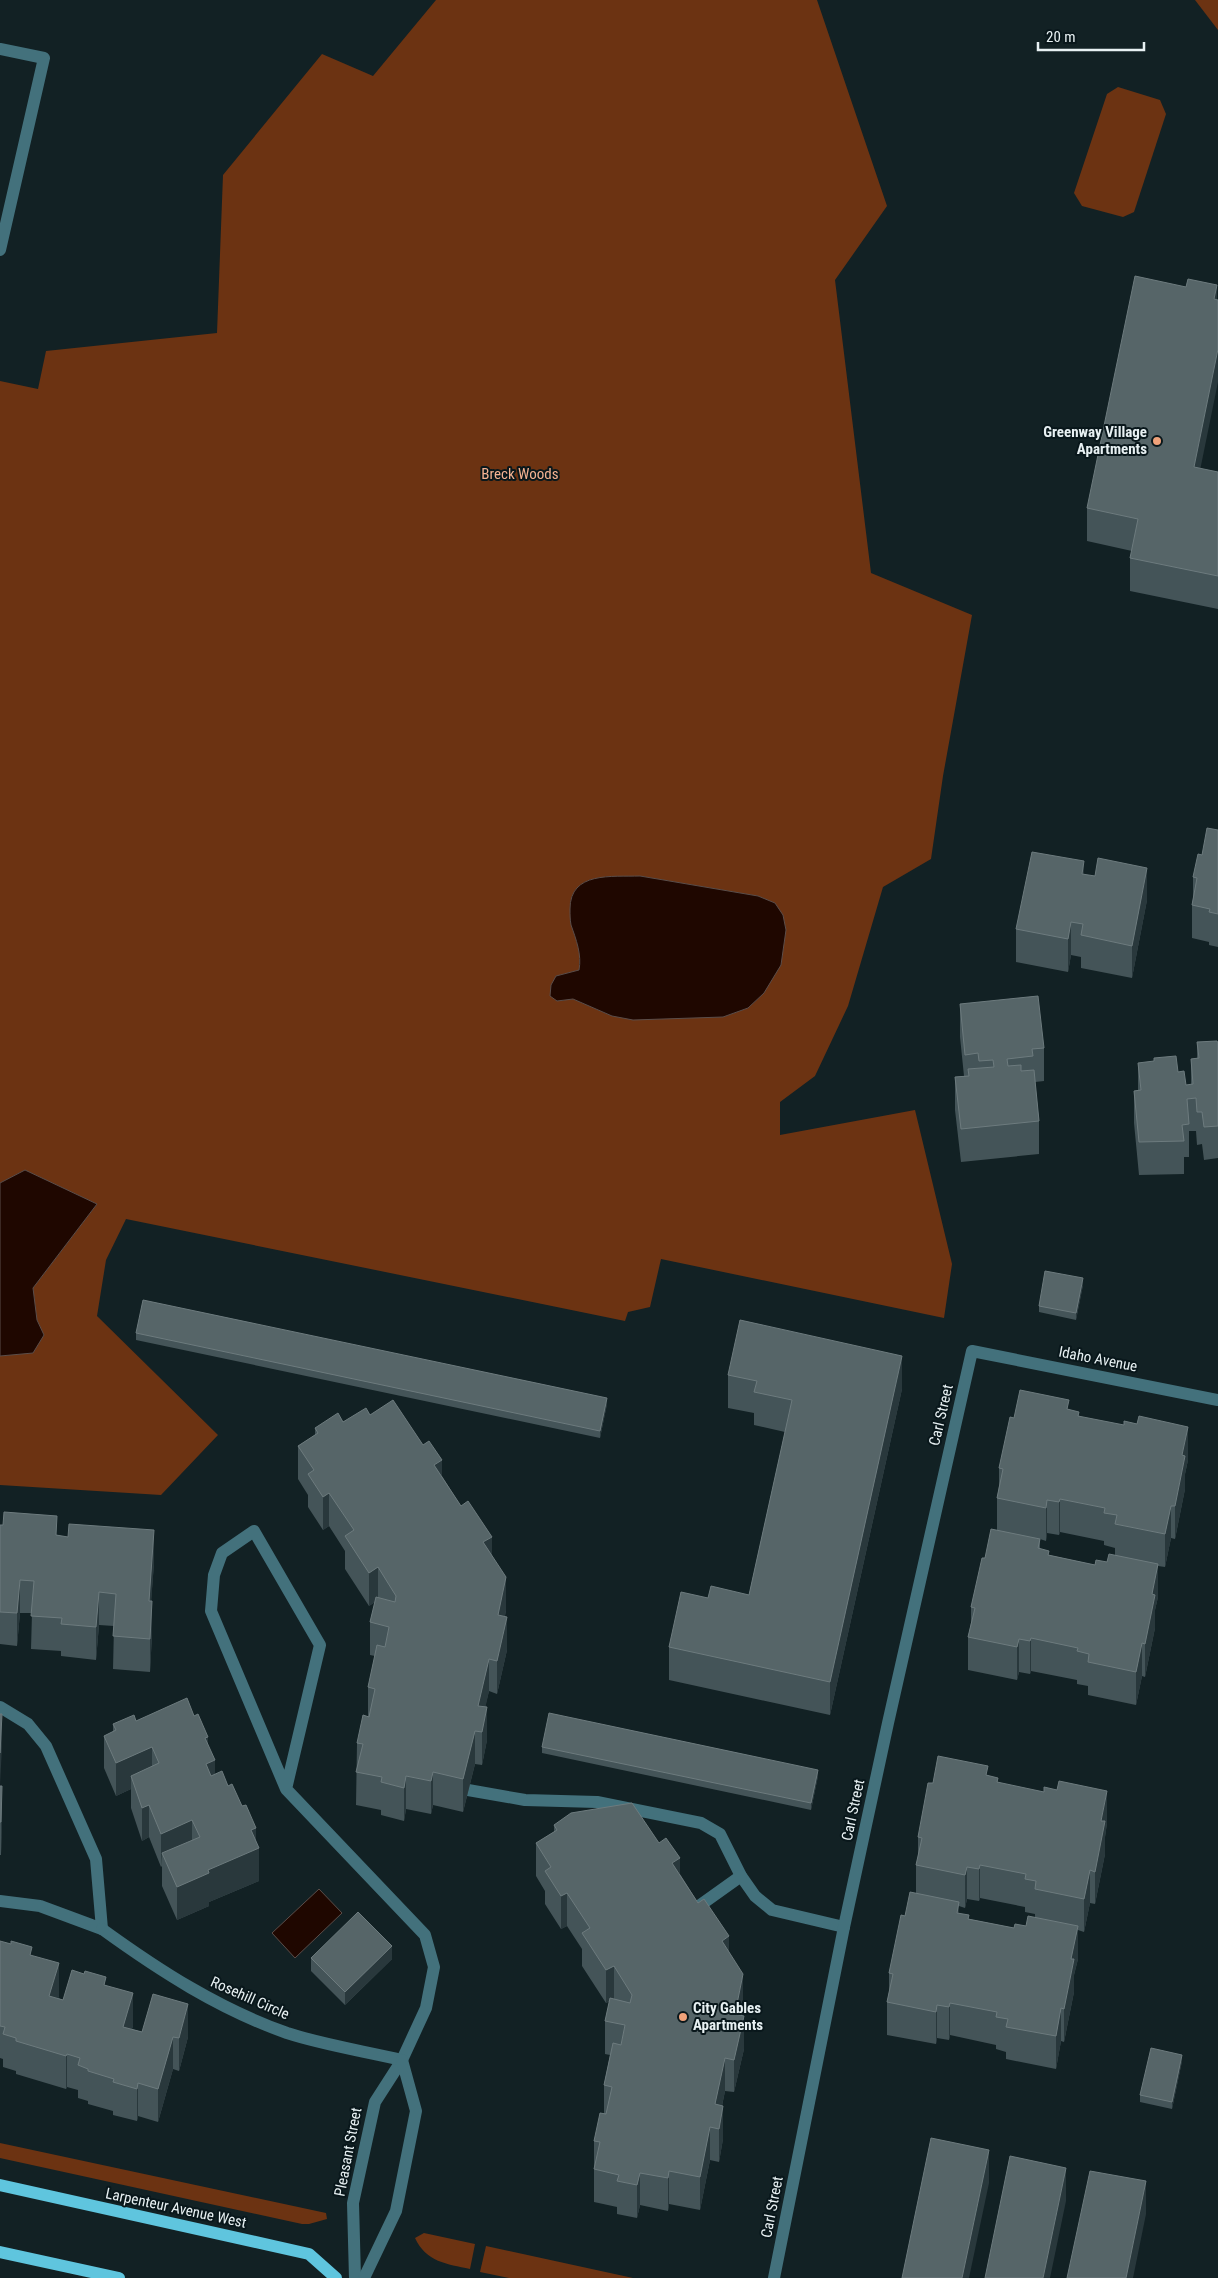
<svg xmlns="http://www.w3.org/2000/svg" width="1218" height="2278" viewBox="0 0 1218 2278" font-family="'Roboto Condensed',sans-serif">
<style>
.green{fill:#6c3312;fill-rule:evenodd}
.water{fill:#1f0700;stroke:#5b4d49}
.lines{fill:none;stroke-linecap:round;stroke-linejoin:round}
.minor{stroke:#43717c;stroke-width:12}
.major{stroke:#5fc5de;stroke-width:12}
.wall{fill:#445458;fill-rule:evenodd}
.shaded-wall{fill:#29383c}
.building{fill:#566568;stroke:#6d7b7e}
.poi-dot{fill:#f0a27a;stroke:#09171b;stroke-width:2}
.labels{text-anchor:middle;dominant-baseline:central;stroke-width:4;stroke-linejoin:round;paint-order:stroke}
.poi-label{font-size:15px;font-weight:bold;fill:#e8f1f3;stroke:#09171b;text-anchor:end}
.park-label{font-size:15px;fill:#f4b291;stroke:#09171b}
.street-label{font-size:15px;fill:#e8f1f3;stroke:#09171b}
</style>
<rect width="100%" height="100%" fill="#122124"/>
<g class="green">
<path d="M436,0H817L887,206L835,280L871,573L972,615L943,776L931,859L883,887L848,1006L815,1076L780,1102V1135L915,1110L952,1264L944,1318L661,1259L650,1307L628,1312L625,1321L126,1219L106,1260L97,1316L218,1435L161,1495L0,1485V1356L33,1352L44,1335L37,1320L33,1288L97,1204L25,1170L0,1183V381L38,389L46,351L217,333L223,175L322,54L373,76ZM640,876L758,896L775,903L764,993L748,1008L723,1017L612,1016L573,999L557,1001L556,976L579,970L580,952L570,920L590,880L608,877Z"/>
<polygon points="1195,0 1218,0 1218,30"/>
<polygon points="1118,87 1160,100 1166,114 1134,212 1123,217 1082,206 1074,193 1107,94"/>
<polygon points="0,2143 326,2213 327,2219 309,2224 302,2224 0,2158"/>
<path d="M424,2233L475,2244L470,2269C447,2264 426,2262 415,2238Z"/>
<polygon points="486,2246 633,2278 509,2278 480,2272"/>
</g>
<g class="water">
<path d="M640,876L758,896L775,903L783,915L786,930L781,965L764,993L748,1008L723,1017L633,1020L612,1016L573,999L557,1001L550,996L551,985L556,976L579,970C582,955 576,939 571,925C570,919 570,915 570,909C570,871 612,877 640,876Z"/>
<polygon points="25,1170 97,1204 33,1288 37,1320 44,1335 33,1353 0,1356 0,1183"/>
<polygon points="319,1889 342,1913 295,1958 272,1933"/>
</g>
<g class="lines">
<g class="minor">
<polyline points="0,49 44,58 0,250"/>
<polyline points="0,1707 28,1724 46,1746 96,1859 102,1929 40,1906 0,1901"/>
<polyline points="286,1789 211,1611 214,1575 222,1553 254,1531 320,1645 286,1789 425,1935 434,1967 426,2008 402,2060 375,2102 353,2203 355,2278"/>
<polyline points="468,1790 525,1800 597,1802 701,1823 720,1834 741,1876 755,1896 772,1910 844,1927"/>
<polyline points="692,1911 741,1876"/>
<path d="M102,1929C160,1971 219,2009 287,2033C324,2045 364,2051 402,2060"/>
<polyline points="364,2278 396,2211 416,2111 402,2060"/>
<polyline points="774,2278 844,1927 888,1723 972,1351 1218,1400"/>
</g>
<g class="major">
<polyline points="0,2185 309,2254 336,2278"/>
<polyline points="0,2252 119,2278"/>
</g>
</g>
<g class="wall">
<polygon points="1200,469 1218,472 1218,609 1130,591 1130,558 1132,551 1087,541 1087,508"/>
<polygon points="1218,830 1218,947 1209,945 1209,942 1192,938 1192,905 1193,899 1193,877 1202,855"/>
<polygon points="1084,874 1147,900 1132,978 1081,968 1081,957 1071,955 1068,972 1016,962 1016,929"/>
<polygon points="960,1004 1044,1048 1044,1081 1035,1082 1039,1121 1039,1154 961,1162 955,1110 955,1077 964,1076 960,1037"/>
<polygon points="1197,1042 1218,1043 1218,1158 1204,1160 1202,1144 1197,1145 1196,1131 1189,1131 1189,1157 1184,1157 1184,1174 1139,1175 1134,1123 1134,1091 1138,1090 1138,1063 1178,1072 1186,1085 1191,1085 1191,1059 1197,1058"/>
<polygon points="1083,1285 1076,1320 1039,1312 1039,1306"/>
<polygon points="136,1333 607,1404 600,1438 136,1340"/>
<polygon points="728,1375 902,1389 830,1715 669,1680 669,1647 708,1598 749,1595 785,1432 754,1425 754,1413 728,1408"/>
<path d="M1069,1409L1079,1416L1188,1460L1185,1474V1489L1175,1539L1171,1538L1165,1567L1158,1566V1597L1155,1610V1628L1145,1677L1142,1676L1136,1705L1088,1695V1686L1077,1684V1680L1031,1671L1030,1674L1019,1672L1017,1680L968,1670V1637L971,1623V1607L985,1558L997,1530V1498L999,1486V1468L1014,1418ZM1060,1532L1104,1541V1545L1115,1548V1555L1107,1562L1095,1565L1049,1555L1040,1549V1539L1046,1541L1047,1533L1059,1535Z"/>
<polygon points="370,1415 442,1476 492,1556 506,1610 505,1616 507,1650 497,1694 489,1691 485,1707 487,1740 482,1765 475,1764 463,1812 433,1805 431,1814 406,1809 404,1821 381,1815 381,1810 356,1805 357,1743 368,1716 368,1687 375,1656 370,1655 370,1622 375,1602 369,1606 345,1569 345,1551 329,1526 323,1530 308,1507 308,1495 298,1479 298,1446 315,1435 315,1428"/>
<polygon points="0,1525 57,1535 154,1563 151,1601 152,1634 150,1672 113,1669 114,1626 99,1625 96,1660 61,1656 61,1651 31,1649 32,1613 20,1613 17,1646 0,1644"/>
<polygon points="136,1721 208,1745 215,1774 228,1786 256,1842 259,1881 209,1902 209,1906 177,1920 162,1886 162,1866 161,1867 149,1837 142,1841 131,1808 131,1789 116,1796 104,1768 104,1736 113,1732 113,1724"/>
<polygon points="542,1747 818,1776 811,1810 542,1753"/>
<path d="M988,1775L998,1782L1107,1823L1105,1837V1854L1095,1904L1090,1903L1084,1932L1078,1930V1959L1074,1975V1992L1064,2042L1061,2041L1056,2069L1006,2059V2052L996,2049V2045L950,2035L949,2040L937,2038L936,2044L887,2035V2002L889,1992V1973L905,1916L916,1893V1865L918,1858V1837L933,1783ZM980,1898L1025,1907V1912L1035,1914V1918L1026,1926L1014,1928L969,1919L959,1913V1906L965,1908L967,1899L979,1901Z"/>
<polygon points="0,1786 2,1819 1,1855 0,1855"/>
<polygon points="554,1825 680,1874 729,1952 743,2007 742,2015 744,2049 734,2092 725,2091 722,2106 723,2139 719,2162 710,2160 700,2210 669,2204 668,2211 640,2205 637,2218 617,2214 617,2207 594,2202 594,2141 604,2114 604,2085 610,2055 605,2054 605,2021 610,2001 606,2003 582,1966 582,1949 567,1926 561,1929 545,1904 545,1891 536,1876 536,1843 554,1832"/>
<polygon points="0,1941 32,1956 59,1996 58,1998 63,2000 106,1985 133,2026 132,2029 142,2032 188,2037 179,2071 173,2069 158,2122 138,2116 137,2121 113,2115 113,2111 88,2104 88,2101 78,2098 78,2090 67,2087 66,2089 16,2074 16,2071 3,2067 3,2059 0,2058"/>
<polygon points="311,1958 392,1959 345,2005 311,1971"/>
<polygon points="1182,2061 1172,2109 1140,2102 1140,2095"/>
</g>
<g class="shaded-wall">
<polygon points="1217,285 1217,318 1214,299"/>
<polygon points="1218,349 1218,382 1194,500 1194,467"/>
<polygon points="1084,861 1084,894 1082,874"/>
<polygon points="1147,868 1147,900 1132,978 1132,946"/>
<polygon points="1071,922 1071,955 1068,972 1068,939"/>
<polygon points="1083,1278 1083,1285 1076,1320 1076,1313"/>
<polygon points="902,1356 902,1389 830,1715 830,1682"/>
<polygon points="607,1398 607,1404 600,1438 600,1431"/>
<polygon points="1188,1427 1188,1460 1185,1474 1185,1489 1175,1539 1175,1506 1182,1455"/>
<polygon points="442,1460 442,1493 434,1465"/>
<polygon points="329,1493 329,1526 323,1530 323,1497"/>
<polygon points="1060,1499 1060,1532 1059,1535 1059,1502"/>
<polygon points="1047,1500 1047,1533 1046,1541 1046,1508"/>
<polygon points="1171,1506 1171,1538 1165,1567 1165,1534"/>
<polygon points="154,1530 154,1563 149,1633 149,1601"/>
<polygon points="492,1537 492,1570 483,1542"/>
<polygon points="1158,1564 1158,1597 1155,1610 1155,1628 1145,1677 1145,1644 1152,1594"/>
<polygon points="378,1567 378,1600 369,1606 369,1573"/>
<polygon points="506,1577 506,1610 498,1648 498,1615"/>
<polygon points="20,1580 20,1613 17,1646 17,1613"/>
<polygon points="99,1592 99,1625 96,1660 96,1627"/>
<polygon points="152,1601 152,1634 150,1672 150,1639"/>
<polygon points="507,1617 507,1650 497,1694 497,1661"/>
<polygon points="1031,1638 1031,1671 1030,1674 1030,1641"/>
<polygon points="1019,1639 1019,1672 1017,1680 1017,1647"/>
<polygon points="1142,1643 1142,1676 1136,1705 1136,1672"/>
<polygon points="489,1659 489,1691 480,1732 478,1706"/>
<polygon points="487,1707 487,1740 482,1765 482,1732"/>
<polygon points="2,1714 2,1747 0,1785 0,1753"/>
<polygon points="475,1731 475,1764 463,1812 463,1779"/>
<polygon points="208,1737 208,1763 215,1760 215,1793 206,1797 205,1738"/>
<polygon points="152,1747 152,1780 131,1776 131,1789 116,1796 116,1763"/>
<polygon points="818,1770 818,1776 811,1810 811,1803"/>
<polygon points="433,1772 433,1805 431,1814 431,1781"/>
<polygon points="406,1776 406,1809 404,1821 404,1788"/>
<polygon points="2,1786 2,1819 1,1855 1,1822"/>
<polygon points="1107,1791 1107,1823 1105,1837 1105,1854 1095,1904 1095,1872 1101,1821"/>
<polygon points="149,1805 149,1837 142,1841 142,1808"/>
<polygon points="192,1820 192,1853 162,1853 161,1867 161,1834"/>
<polygon points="256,1828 256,1849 259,1848 259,1881 209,1902 209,1906 177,1920 177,1887 208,1870 251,1830"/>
<polygon points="680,1858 680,1891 672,1863"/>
<polygon points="980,1865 980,1898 979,1901 979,1869"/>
<polygon points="967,1867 967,1899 965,1908 965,1875"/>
<polygon points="1090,1870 1090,1903 1084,1932 1084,1899"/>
<polygon points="567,1893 567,1926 561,1929 561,1896"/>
<polygon points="959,1902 959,1934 957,1913"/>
<polygon points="1078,1926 1078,1959 1074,1975 1074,1992 1064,2042 1064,2009 1071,1959"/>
<polygon points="729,1936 729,1969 722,1941"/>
<polygon points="392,1946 392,1959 345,2005 345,1992"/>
<polygon points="59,1963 59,1996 49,2029 49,1996"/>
<polygon points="614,1966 614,1999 606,2003 606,1970"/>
<polygon points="743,1974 743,2007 735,2047 735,2014"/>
<polygon points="133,1993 133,2026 123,2059 123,2027"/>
<polygon points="950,2003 950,2035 949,2040 949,2007"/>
<polygon points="188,2004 188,2037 179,2071 179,2038"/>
<polygon points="937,2005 937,2038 936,2044 936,2012"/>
<polygon points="1061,2008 1061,2041 1056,2069 1056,2036"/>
<polygon points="744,2016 744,2049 734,2092 734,2060"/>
<polygon points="173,2037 173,2069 158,2122 158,2089"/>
<polygon points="67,2054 67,2087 66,2089 66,2056"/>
<polygon points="1182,2055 1182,2061 1172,2109 1172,2102"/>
<polygon points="725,2058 725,2091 717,2129 715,2104"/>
<polygon points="138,2083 138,2116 137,2121 137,2089"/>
<polygon points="723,2106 723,2139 719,2162 719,2129"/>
<polygon points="710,2127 710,2160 700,2210 700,2177"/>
<polygon points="989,2150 989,2183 969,2278 962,2278"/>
<polygon points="1066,2168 1066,2201 1050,2278 1043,2278"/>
<polygon points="669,2171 669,2204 668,2211 668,2178"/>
<polygon points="640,2173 640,2205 637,2218 637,2185"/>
<polygon points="1146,2181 1146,2214 1133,2278 1126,2278"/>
</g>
<g class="building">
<polygon points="1135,276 1186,287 1188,279 1217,285 1214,299 1218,300 1218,349 1194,467 1218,472 1218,576 1130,558 1138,519 1087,508"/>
<polygon points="1207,828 1218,830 1218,914 1209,912 1210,909 1192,905 1197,878 1193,877 1198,854 1202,855"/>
<polygon points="1032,852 1084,861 1082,874 1095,876 1098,858 1147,868 1132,946 1081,935 1083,924 1071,922 1068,939 1016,929"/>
<polygon points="1038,996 1044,1048 1032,1049 1033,1056 1007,1059 1008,1066 1021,1065 1021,1071 1034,1070 1039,1121 961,1129 955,1077 969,1076 968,1069 994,1067 993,1060 979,1061 978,1053 965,1055 960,1004"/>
<polygon points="1217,1041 1218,1043 1218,1126 1204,1127 1202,1112 1197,1112 1196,1098 1187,1099 1189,1124 1182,1125 1184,1141 1139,1142 1134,1091 1141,1090 1138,1063 1154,1061 1154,1058 1176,1056 1178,1072 1184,1071 1186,1085 1193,1084 1191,1059 1199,1058 1197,1042"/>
<polygon points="1045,1271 1083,1278 1076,1313 1039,1306"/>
<polygon points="143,1300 607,1398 600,1431 136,1333"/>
<polygon points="740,1320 902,1356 830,1682 669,1647 681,1592 708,1598 711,1586 749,1595 792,1400 754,1392 757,1381 728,1375"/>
<polygon points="1020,1390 1069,1400 1067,1409 1079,1412 1078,1416 1124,1425 1124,1421 1137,1424 1139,1416 1188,1427 1182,1455 1185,1456 1175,1506 1171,1506 1165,1534 1115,1524 1117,1515 1104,1513 1105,1508 1060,1499 1059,1502 1047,1500 1046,1508 997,1498 1003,1469 999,1468 1010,1417 1014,1418"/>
<polygon points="393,1400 423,1445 429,1441 442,1460 434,1465 461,1506 468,1501 492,1537 483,1542 506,1577 498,1615 507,1617 497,1661 489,1659 478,1706 487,1707 482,1732 475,1731 463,1779 433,1772 431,1781 406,1776 404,1788 381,1782 382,1777 356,1772 363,1744 357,1743 363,1715 369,1717 375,1689 368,1687 377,1645 385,1647 389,1627 370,1622 376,1597 395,1602 396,1596 378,1567 369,1573 345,1536 354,1530 329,1493 323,1497 308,1474 314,1470 298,1446 318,1433 315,1428 338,1413 343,1422 366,1408 370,1415"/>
<polygon points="4,1512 57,1516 56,1535 68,1537 69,1524 154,1530 149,1601 152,1601 150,1639 113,1636 116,1594 99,1592 96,1627 61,1624 62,1618 31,1616 34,1581 20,1580 17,1613 0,1612 0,1525 3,1525"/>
<polygon points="991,1529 1040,1539 1038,1548 1049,1551 1048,1555 1095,1565 1096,1560 1107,1562 1109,1554 1158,1564 1152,1594 1155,1595 1145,1644 1142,1643 1136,1672 1088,1662 1089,1654 1077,1651 1078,1648 1031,1638 1030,1641 1019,1639 1017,1647 968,1637 975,1608 971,1607 982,1558 985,1558"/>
<polygon points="187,1698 194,1716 198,1714 208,1737 205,1738 215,1760 206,1764 211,1776 222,1771 228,1786 232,1784 242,1806 246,1805 256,1828 251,1830 259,1848 208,1870 209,1873 177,1887 162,1853 200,1837 192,1820 161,1834 149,1805 142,1808 131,1776 159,1763 152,1747 116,1763 104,1736 116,1730 113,1724 134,1715 136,1721"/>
<polygon points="549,1713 818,1770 811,1803 542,1747"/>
<polygon points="0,1714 2,1714 0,1753"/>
<polygon points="938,1756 988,1766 986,1775 998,1778 997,1782 1044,1792 1044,1787 1057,1790 1059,1781 1107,1791 1101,1821 1105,1821 1095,1872 1090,1870 1084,1899 1035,1889 1036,1881 1025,1879 1026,1874 980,1865 979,1869 967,1867 965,1875 916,1865 922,1838 918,1837 928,1783 933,1783"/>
<polygon points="0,1786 2,1786 1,1822 0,1822"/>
<polygon points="632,1803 659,1843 666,1838 680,1858 672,1863 698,1903 704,1899 729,1936 722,1941 743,1974 735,2014 744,2016 734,2060 725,2058 715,2104 723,2106 719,2129 710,2127 700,2177 669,2171 668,2178 640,2173 637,2185 617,2181 619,2175 594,2169 600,2142 594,2141 600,2113 606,2114 612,2087 604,2085 613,2043 621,2045 625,2025 605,2021 610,1998 630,2003 632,1995 614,1966 606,1970 582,1933 590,1928 567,1893 561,1896 545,1871 551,1867 536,1843 557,1830 554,1825 571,1813"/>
<polygon points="910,1892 959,1902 957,1913 969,1915 968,1919 1014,1928 1015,1924 1026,1926 1028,1916 1078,1926 1071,1959 1074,1959 1064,2009 1061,2008 1056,2036 1006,2027 1008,2019 996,2017 997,2012 950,2003 949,2007 937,2005 936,2012 887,2002 893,1974 889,1973 901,1915 905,1916"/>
<polygon points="358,1912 392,1946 345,1992 311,1958"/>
<polygon points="0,1941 11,1944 11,1941 32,1947 30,1955 59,1963 49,1996 63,2000 72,1970 84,1974 85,1971 106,1977 104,1985 133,1993 123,2027 142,2032 153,1994 188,2004 179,2038 173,2037 158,2089 138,2083 137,2089 113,2082 114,2079 88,2071 88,2069 78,2065 80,2058 67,2054 66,2056 16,2041 16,2038 3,2034 5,2027 0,2026"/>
<polygon points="1151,2048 1182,2055 1172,2102 1140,2095"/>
<polygon points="931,2138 989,2150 962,2278 902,2278"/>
<polygon points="1010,2156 1066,2168 1043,2278 985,2278"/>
<polygon points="1090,2171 1146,2181 1126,2278 1067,2278"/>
</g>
<g class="poi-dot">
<circle cx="1157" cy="441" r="5"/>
<circle cx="683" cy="2017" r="5"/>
</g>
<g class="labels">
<g class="poi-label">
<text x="1147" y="432">Greenway Village<tspan x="1147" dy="17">Apartments</tspan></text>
<text x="693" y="2008" text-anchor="start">City Gables<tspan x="693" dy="17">Apartments</tspan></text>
</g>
<g class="park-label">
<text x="520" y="474">Breck Woods</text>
</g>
<g class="street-label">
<text transform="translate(1098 1359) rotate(11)">Idaho Avenue</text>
<text transform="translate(941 1415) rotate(-77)">Carl Street</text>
<text transform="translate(853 1810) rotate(-78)">Carl Street</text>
<text transform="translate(250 1998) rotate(24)">Rosehill Circle</text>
<text transform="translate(348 2152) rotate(-79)">Pleasant Street</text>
<text transform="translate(772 2207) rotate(-79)">Carl Street</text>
<text transform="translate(176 2208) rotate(12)">Larpenteur Avenue West</text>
</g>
</g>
<path d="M1038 42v8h106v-8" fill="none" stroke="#e8f1f3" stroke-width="2.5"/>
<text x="1046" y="42" font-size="15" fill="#e8f1f3" stroke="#09171b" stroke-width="4" paint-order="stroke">20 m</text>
</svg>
